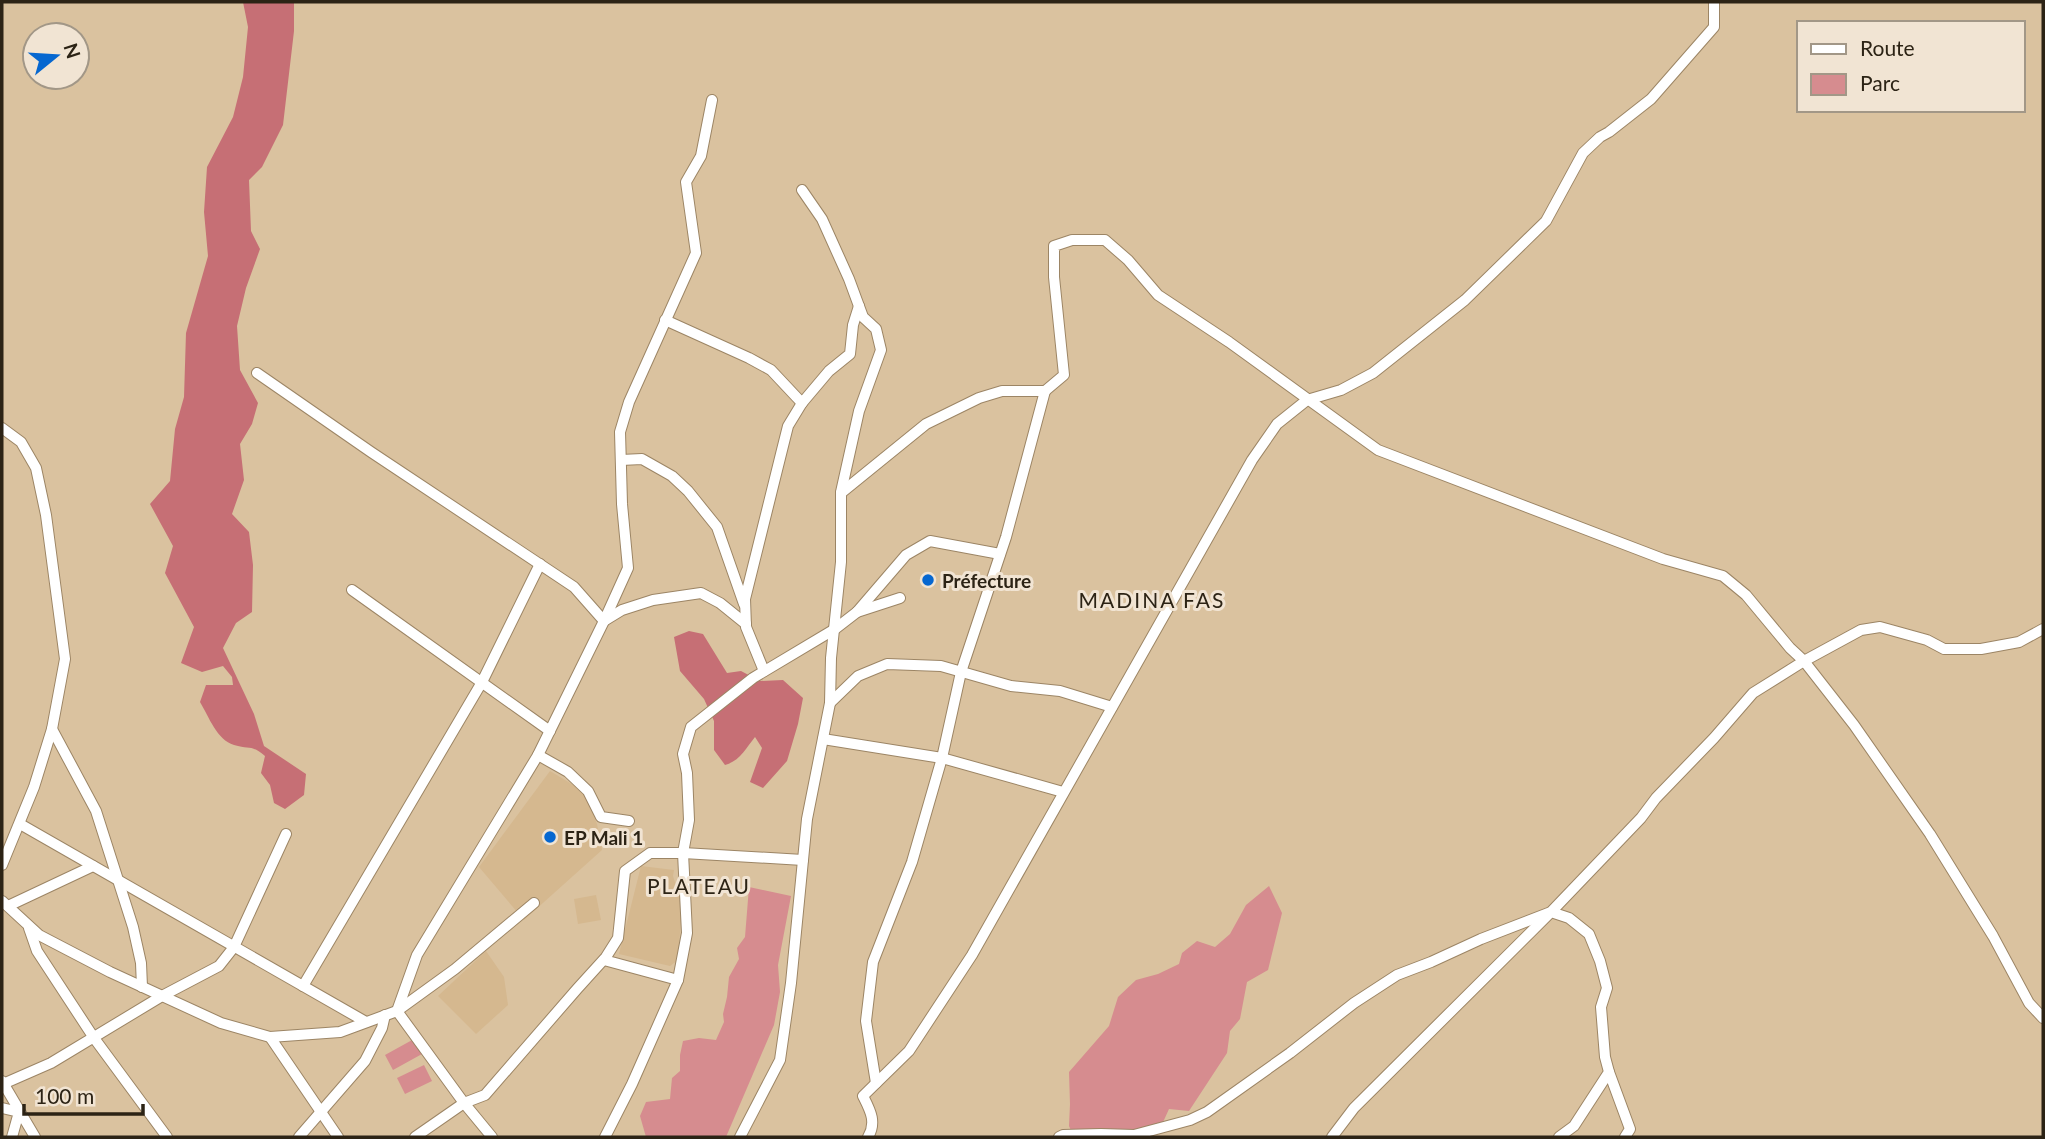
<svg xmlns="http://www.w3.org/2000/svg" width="2045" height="1139" viewBox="0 0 2045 1139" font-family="Lato,sans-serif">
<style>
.built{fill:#d5b88f}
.green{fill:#d68c8f}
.forest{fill:#c66f75}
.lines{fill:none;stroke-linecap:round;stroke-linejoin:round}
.minor-casing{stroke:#9c8565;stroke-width:12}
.minor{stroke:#fff;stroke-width:10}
.poi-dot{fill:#0667d0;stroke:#f1e4d3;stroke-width:2.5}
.labels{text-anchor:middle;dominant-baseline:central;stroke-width:6;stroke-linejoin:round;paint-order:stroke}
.poi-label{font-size:19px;font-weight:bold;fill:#2c2315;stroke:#f1e4d3;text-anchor:start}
.neighbourhood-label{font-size:21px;letter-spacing:2px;fill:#2c2315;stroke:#f1e4d3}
</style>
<rect width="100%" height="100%" fill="#dac29f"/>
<g class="built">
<polygon points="550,771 585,792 597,824 602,850 524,920 479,867"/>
<polygon points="641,866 674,870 673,876 682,905 678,960 670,966 619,954"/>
<polygon points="596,895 601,920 578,924 574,899"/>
<polygon points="486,951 504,977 508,1005 476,1034 438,996"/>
</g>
<g class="green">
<polygon points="1269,886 1282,913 1268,970 1247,982 1240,1019 1230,1031 1227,1053 1189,1111 1169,1109 1164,1120 1152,1137 1074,1137 1069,1126 1070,1104 1069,1072 1109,1026 1118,997 1136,980 1158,974 1179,964 1182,953 1197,941 1215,947 1230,934 1246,905"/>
<polygon points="749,887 791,896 778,965 780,992 774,1025 726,1137 646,1137 640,1116 646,1102 670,1099 672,1078 680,1071 680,1055 683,1041 699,1038 716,1040 724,1022 723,1014 727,997 729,977 739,959 737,948 745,937"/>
<polygon points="414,1039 422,1054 393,1070 385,1055"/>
<polygon points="424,1065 432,1081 405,1094 397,1078"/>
</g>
<g class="forest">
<path d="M243,2H294V31L283,125L262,167L249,180L251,231L260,249L246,288L237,326L240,370L258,403L252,424L240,444L244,480L232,514L249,532L253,565L252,612L236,623L223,648L254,714L264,746L306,774L304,795L285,809L274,803L270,785L261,773L265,756C251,744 250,750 234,745C217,740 209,717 200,702L206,685H233L232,677L223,666L202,672L181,663L194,627L165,573L173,546L150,504L170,481L175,429L184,397L186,333L208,256L204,212L207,167L233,117L243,77L248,27Z"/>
<path d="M689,631L703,634L727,673L741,671L760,681L783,680L803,698L798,724L787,761L763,788L750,782L762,748L755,737C746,748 740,761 725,765L714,750V721L704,699L680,671L674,637Z"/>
</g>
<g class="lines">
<g class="minor-casing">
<g id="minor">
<polyline points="802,190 822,219 849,279 863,317 876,329 881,350 859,411 841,492"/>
<polyline points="665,320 749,358 771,370 802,403"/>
<polyline points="257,373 371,452 574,587 604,621 622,610 653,600 701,593 720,603 746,624"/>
<polyline points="2,428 21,442 36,468 46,515 65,659 52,729 34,787 2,865"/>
<polyline points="621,460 642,459 672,476 688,491 717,527 744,604"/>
<polyline points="352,590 550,731"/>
<polyline points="857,612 906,555 930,541 1000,554"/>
<polyline points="2043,629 2019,642 1981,649 1944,649 1927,640 1880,627 1861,630 1804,661 1854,725 1930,834 1993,936 2029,1003 2043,1018"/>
<polyline points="764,671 746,627 745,599 781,454 788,426 802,403 829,371 850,354 853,325 859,306"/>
<polyline points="830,703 858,676 887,664 941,666 1011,686 1060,691 1112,707"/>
<polyline points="52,729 96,811 133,927 141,963 142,987"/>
<polyline points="823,739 942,758 1063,792"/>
<polyline points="538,755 568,772 588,791 601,817 629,821"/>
<polyline points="20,824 366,1022"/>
<polyline points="2,901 39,935 110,972 221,1023 270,1037 340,1032 397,1011 455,969 534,903"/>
<polyline points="8,906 93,866"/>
<polyline points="29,928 37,951 94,1038 167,1137"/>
<polyline points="604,960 678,980"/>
<polyline points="303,986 482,682 540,564"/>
<polyline points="270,1037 338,1137"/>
<polyline points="1609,1072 1630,1129 1625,1137"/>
<polyline points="2,1081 35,1137"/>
<polyline points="876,1083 866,1021 873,962 912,862 942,758 961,672 1006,537 1045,391"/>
<polyline points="3,1084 51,1063 162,996 219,966 234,947 286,834"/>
<polyline points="2,1108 19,1112 12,1137"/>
<polyline points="299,1137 365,1061 382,1028 385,1015"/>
<polyline points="415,1137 464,1103 485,1095 577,989 606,957 618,938 625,871 650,853 683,853 803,860"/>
<polyline points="492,1137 464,1103 397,1011 417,955 538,755 604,621 628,568 622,504 620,432 629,402 696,253 686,182 701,156 712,100"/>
<polyline points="605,1137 632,1084 678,980 687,933 683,853 689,820 687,773 683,754 691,727 753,678 835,629 857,612 900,598"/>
<polyline points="740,1137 780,1060 791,983 807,819 830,703 831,658 841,562 841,493 926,424 979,398 1002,391 1045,391 1064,375 1054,277 1054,246 1072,240 1105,240 1128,260 1158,295 1229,342 1378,450 1663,559 1723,576 1746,595 1790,648 1804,661 1753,693 1714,738 1656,798 1641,818 1551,912 1481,939 1431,962 1397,975 1354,1003 1290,1053 1207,1112 1190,1120 1134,1135 1101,1134 1063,1135 1059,1137"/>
<path d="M868,1137C877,1122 870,1110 863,1096L909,1051L972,955L1252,460L1277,424L1307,400L1341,390L1373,373L1465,300L1546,221L1583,153L1600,137L1609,132L1651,99L1714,27V2"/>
<polyline points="1332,1137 1354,1108 1551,912 1569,918 1589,934 1600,961 1607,988 1601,1007 1605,1057 1609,1072 1574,1126 1559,1137"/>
</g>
</g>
<use href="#minor" class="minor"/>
</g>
<g class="poi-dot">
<circle cx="928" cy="580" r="7"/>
<circle cx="550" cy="837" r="7"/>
</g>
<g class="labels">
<g class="poi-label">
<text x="942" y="580">Préfecture</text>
<text x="564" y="837">EP Mali 1</text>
</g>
<g class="neighbourhood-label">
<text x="1152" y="599">MADINA FAS</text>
<text x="699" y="885">PLATEAU</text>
</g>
</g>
<rect width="2045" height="1139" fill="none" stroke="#2c2315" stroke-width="7"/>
<rect x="1797" y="21" width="228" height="91" fill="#f1e4d3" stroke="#a29787" stroke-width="2"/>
<rect x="1811" y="44" width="35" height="10" fill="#ffffff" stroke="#a29787" stroke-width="2"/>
<text x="1860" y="56" font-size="21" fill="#2c2315">Route</text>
<rect x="1811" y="74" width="35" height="21" fill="#d68c8f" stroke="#a29787" stroke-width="2"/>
<text x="1860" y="91" font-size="21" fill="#2c2315">Parc</text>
<g transform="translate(56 56) rotate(72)"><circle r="33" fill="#f1e4d3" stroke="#a29787" stroke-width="2"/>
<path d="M0-5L12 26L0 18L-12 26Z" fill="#0667d0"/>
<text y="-10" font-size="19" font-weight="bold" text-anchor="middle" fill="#2c2315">N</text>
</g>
<path d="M24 1104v10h119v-10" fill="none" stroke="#2c2315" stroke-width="3.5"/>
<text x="35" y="1104" font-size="21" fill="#2c2315" stroke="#f1e4d3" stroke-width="5" paint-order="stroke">100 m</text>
</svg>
